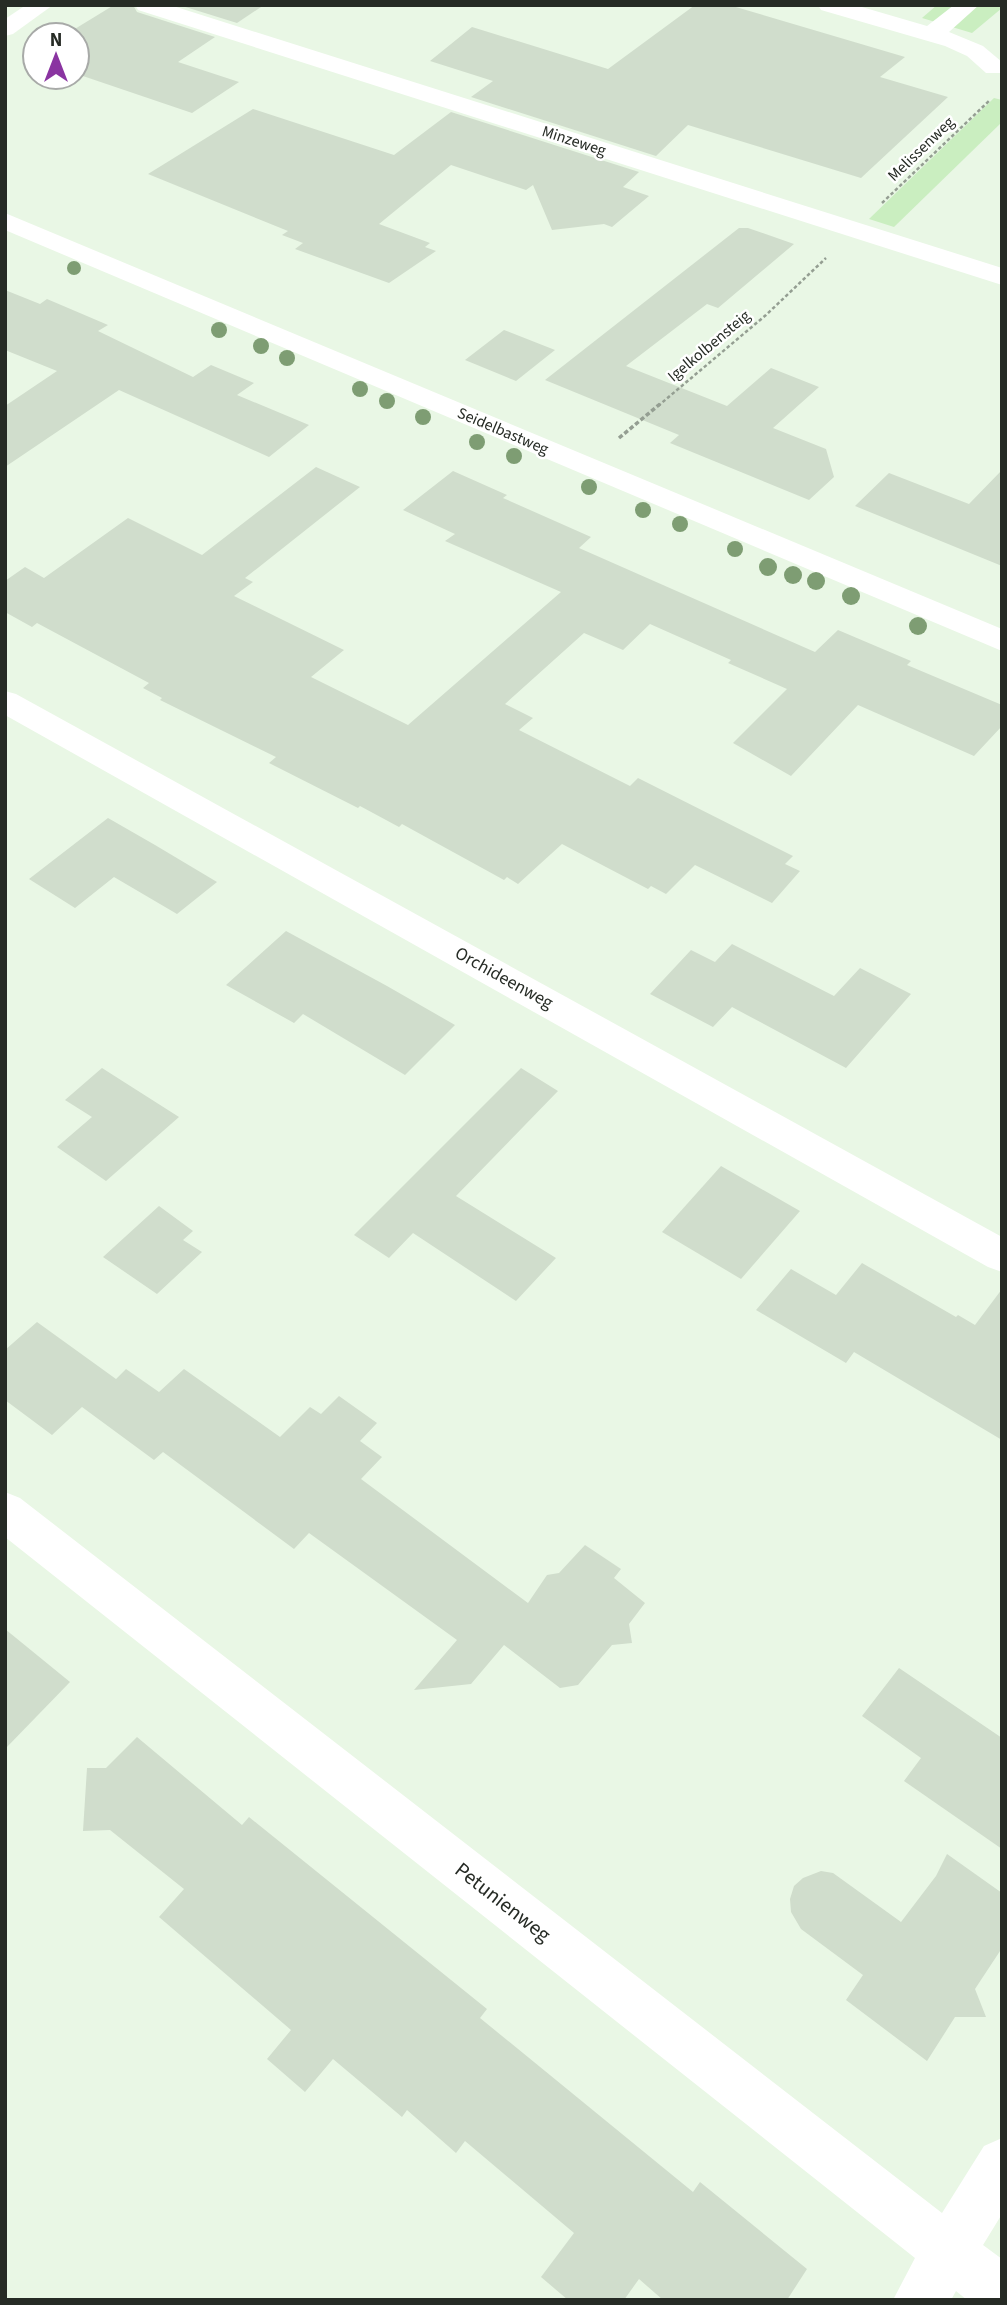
<svg xmlns="http://www.w3.org/2000/svg" width="1007" height="2305" viewBox="0 0 1007 2305" font-family="'Source Sans 3',sans-serif">
<style>
.green{fill:#caeec0}
.building{fill:#d0ddcc}
.lines{fill:none;stroke-linecap:round;stroke-linejoin:round}
.path-far1{stroke:#949e92;stroke-width:2.5;stroke-dasharray:3.5 2.5;stroke-linecap:butt}
.path{stroke:#949e92;stroke-width:3.5;stroke-dasharray:4.5 2.5;stroke-linecap:butt}
.minor{fill:#fff;fill-rule:evenodd}
.tree{fill:#7e9d73}
.labels{text-anchor:middle;dominant-baseline:central;stroke-width:5;stroke-linejoin:round;paint-order:stroke}
.far-street-label{font-size:16px;fill:#262b25;stroke:#fff}
.street-label{font-size:18px;fill:#262b25;stroke:#fff}
.near-street-label{font-size:21px;fill:#262b25;stroke:#fff}
</style>
<rect width="100%" height="100%" fill="#e9f7e5"/>
<g class="green">
<polygon points="937,5 1002,5 1002,8 972,33 922,18"/>
<polygon points="994,98 1002,100 1002,122 894,227 869,219"/>
</g>
<g class="building">
<polygon points="114,5 133,5 137,12 215,37 178,62 239,82 192,113 77,74 77,35 65,35"/>
<polygon points="179,5 264,5 237,23"/>
<polygon points="695,5 729,5 905,57 880,77 948,97 861,178 688,125 656,156 471,97 493,81 430,61 472,27 608,69"/>
<polygon points="253,109 394,155 451,112 639,172 623,187 649,196 612,227 604,224 552,230 533,185 526,190 451,165 379,224 430,243 425,247 436,251 389,283 295,249 303,243 282,235 288,231 148,174"/>
<polygon points="739,228 748,228 794,244 718,308 707,304 626,366 727,406 771,368 819,387 773,428 826,449 834,477 809,500 670,443 679,435 545,380"/>
<polygon points="5,290 40,304 47,299 108,325 98,331 193,377 211,365 254,383 237,395 309,425 269,457 119,390 5,467 5,406 57,371 5,350"/>
<polygon points="504,330 555,350 516,381 465,360"/>
<polygon points="316,467 360,487 245,578 253,582 234,596 344,650 311,677 408,725 561,592 445,541 455,534 403,510 453,471 507,495 503,498 591,537 579,548 815,652 838,630 911,661 907,665 1002,705 1002,726 974,756 858,705 791,776 733,743 787,689 728,663 731,660 650,624 623,650 584,633 505,704 533,718 519,730 630,786 638,778 793,856 785,864 800,871 772,903 695,865 666,894 651,886 648,889 562,844 518,884 507,877 504,880 402,824 399,827 360,806 358,808 269,763 276,757 160,700 162,698 143,688 149,683 37,623 32,627 5,612 5,581 25,567 44,578 128,518 202,555"/>
<polygon points="1002,470 1002,566 855,506 889,473 969,504"/>
<polygon points="108,818 155,845 217,882 177,914 114,877 75,908 29,879"/>
<polygon points="286,931 387,986 455,1025 405,1075 303,1014 294,1023 226,985"/>
<polygon points="732,944 834,996 860,968 911,994 846,1068 732,1007 713,1027 650,994 691,950 715,962"/>
<polygon points="102,1068 179,1117 106,1181 57,1147 92,1117 65,1100"/>
<polygon points="521,1068 558,1091 456,1196 556,1258 516,1301 413,1233 389,1258 354,1235"/>
<polygon points="721,1166 800,1211 741,1279 662,1232"/>
<polygon points="159,1206 193,1231 183,1240 202,1252 157,1294 103,1257"/>
<polygon points="862,1263 956,1317 958,1315 975,1325 1002,1289 1002,1440 854,1352 846,1363 756,1310 791,1269 836,1295"/>
<polygon points="37,1322 116,1379 126,1369 159,1392 184,1369 280,1437 310,1407 321,1414 339,1396 377,1423 360,1441 382,1457 361,1479 528,1603 547,1575 559,1573 585,1545 621,1569 614,1578 645,1603 629,1624 632,1643 612,1645 578,1685 560,1688 504,1645 471,1684 414,1690 457,1640 309,1533 294,1549 163,1452 154,1460 82,1407 52,1435 5,1400 5,1350"/>
<polygon points="5,1629 70,1682 5,1749"/>
<polygon points="899,1668 1002,1738 1002,1849 904,1781 921,1758 862,1716"/>
<polygon points="137,1737 242,1825 249,1817 487,2009 480,2018 693,2192 700,2182 807,2269 787,2300 663,2300 639,2279 624,2300 568,2300 541,2277 574,2233 465,2141 456,2153 407,2110 402,2117 333,2059 305,2092 267,2059 291,2030 159,1917 184,1889 110,1830 83,1831 87,1768 106,1768"/>
<polygon points="947,1854 1002,1893 1002,1948 975,1989 986,2017 955,2017 927,2061 846,2000 863,1975 801,1929 791,1912 790,1899 794,1886 803,1878 821,1871 833,1873 901,1922 936,1876"/>
</g>
<g class="lines">
<g class="path-far1">
<polyline points="882,203 990,100"/>
<polyline points="658,406 766,315 826,258"/>
</g>
<polyline class="path" points="619,438 660,404"/>
<g class="minor">
<polygon points="26,5 53,5 13,34 5,36 5,19"/>
<polygon points="135,5 170,5 1002,268 1002,285 138,10"/>
<polygon points="818,5 855,5 927,26 954,5 979,5 949,32 983,46 1002,62 1002,73 986,73 967,56 945,46 821,10"/>
<polygon points="5,213 1002,629 1002,651 5,230"/>
<polygon points="5,691 16,694 1002,1237 1002,1272 988,1267 5,715"/>
<polygon points="5,1492 20,1498 942,2213 984,2146 1002,2138 1002,2214 983,2245 1002,2259 1002,2300 967,2300 956,2291 951,2300 893,2300 915,2258 5,1537"/>
</g>
</g>
<g class="tree">
<circle cx="74" cy="268" r="7"/>
<circle cx="219" cy="330" r="8"/>
<circle cx="261" cy="346" r="8"/>
<circle cx="287" cy="358" r="8"/>
<circle cx="360" cy="389" r="8"/>
<circle cx="387" cy="401" r="8"/>
<circle cx="423" cy="417" r="8"/>
<circle cx="477" cy="442" r="8"/>
<circle cx="514" cy="456" r="8"/>
<circle cx="589" cy="487" r="8"/>
<circle cx="643" cy="510" r="8"/>
<circle cx="680" cy="524" r="8"/>
<circle cx="735" cy="549" r="8"/>
<circle cx="768" cy="567" r="9"/>
<circle cx="793" cy="575" r="9"/>
<circle cx="816" cy="581" r="9"/>
<circle cx="851" cy="596" r="9"/>
<circle cx="918" cy="626" r="9"/>
</g>
<g class="labels">
<g class="far-street-label">
<text transform="translate(574 141) rotate(18)">Minzeweg</text>
<text transform="translate(921 149) rotate(-44)">Melissenweg</text>
<text transform="translate(709 346) rotate(-40)">Igelkolbensteig</text>
<text transform="translate(503 431) rotate(23)">Seidelbastweg</text>
</g>
<g class="street-label">
<text transform="translate(504 978) rotate(29)">Orchideenweg</text>
</g>
<g class="near-street-label">
<text transform="translate(503 1902) rotate(38)">Petunienweg</text>
</g>
</g>
<rect width="1007" height="2305" fill="none" stroke="#262b25" stroke-width="14"/>
<g transform="translate(56 56)"><circle r="33" fill="#ffffff" stroke="#a8aaa8" stroke-width="2"/>
<path d="M0-5L12 26L0 18L-12 26Z" fill="#8a34a1"/>
<text y="-10" font-size="19" font-weight="bold" text-anchor="middle" fill="#262b25">N</text>
</g>
</svg>
